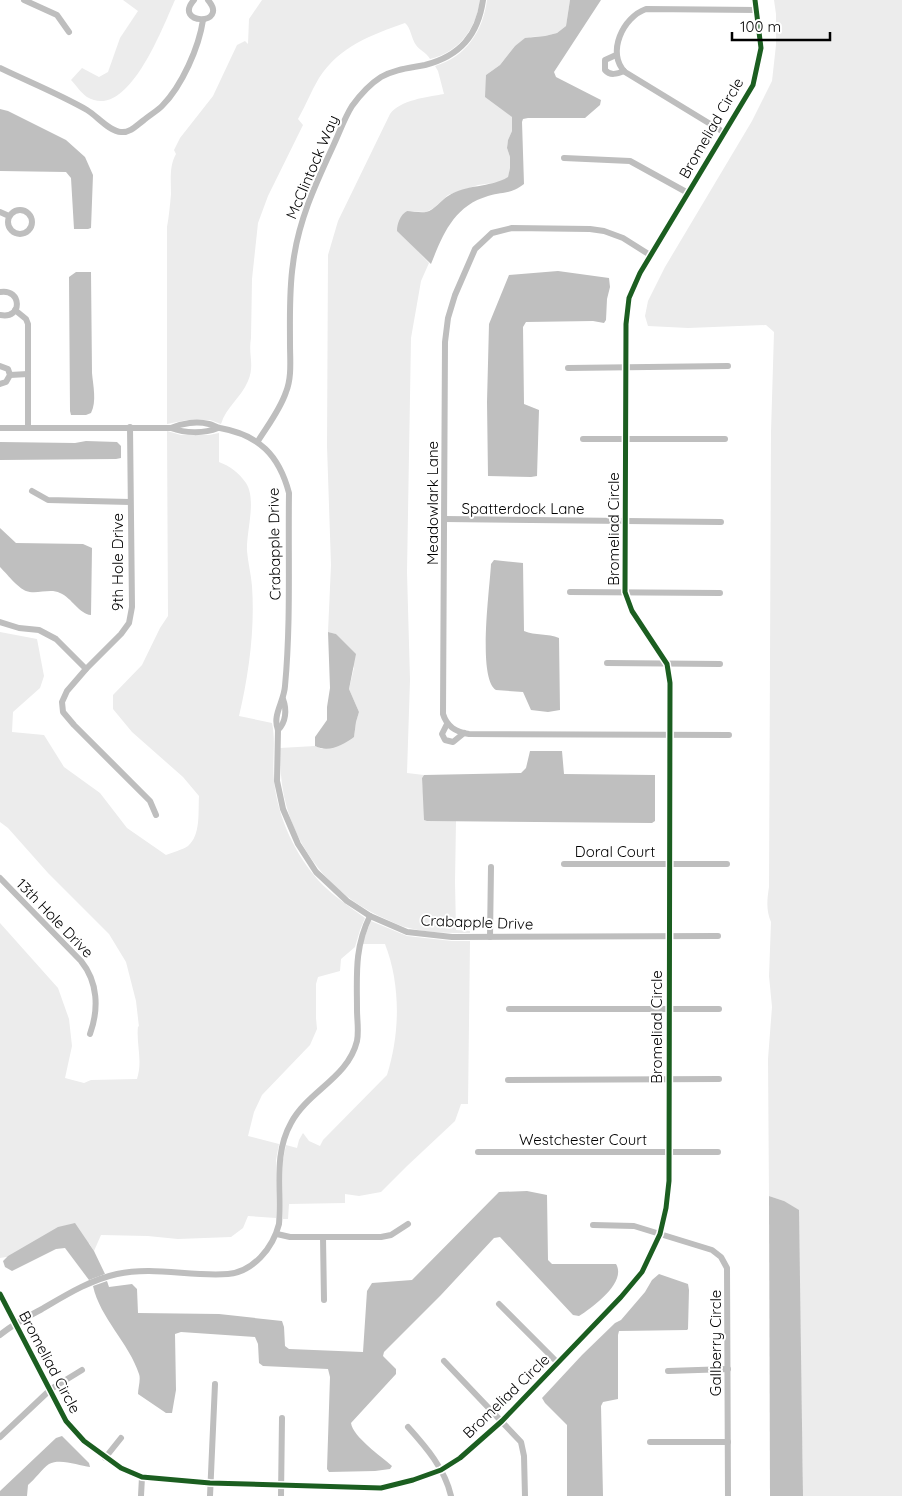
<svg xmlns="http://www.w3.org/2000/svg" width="902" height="1496" viewBox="0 0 902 1496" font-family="Quicksand,sans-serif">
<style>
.green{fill:#ececec}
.water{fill:#bfbfbf}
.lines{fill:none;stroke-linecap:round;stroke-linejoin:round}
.minor{stroke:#bebebe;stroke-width:6}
.cycleway-casing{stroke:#fff;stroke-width:8}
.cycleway{stroke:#1b5e20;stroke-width:5}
.labels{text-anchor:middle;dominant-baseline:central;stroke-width:4;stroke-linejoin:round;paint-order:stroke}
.street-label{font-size:15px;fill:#000;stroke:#fff}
</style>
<rect width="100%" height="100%" fill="#fff"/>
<g class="green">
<path d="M123,0H175C163,26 128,122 87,97C81,93 76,85 71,80L82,68L99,77L108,72L120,38L138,11Z"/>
<path d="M262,0H480C476,29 459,52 430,59C426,52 419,50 416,45C411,38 411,28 405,23C371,35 340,46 319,78C311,91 306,105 298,119L303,125L268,196L258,223L252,279L251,338C248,356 255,364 248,381C241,398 226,407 221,424L210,420H187L167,424V227C169,216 170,205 171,194C171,181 169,166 176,154L174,150L180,138L213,96L237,45L245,41L248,44L249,19Z"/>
<path d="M487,0H570L566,26L557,33L545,36L531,37L515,46L500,65L486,75L512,117V131L508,140L507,148L510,157V168L508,178L500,182L478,185L448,195L434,208L426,212L406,211L412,245L429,263L421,281L411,338L407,572L410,680L407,773L424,775L422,778L425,820L456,821L455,882L456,930L470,931V933C450,933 429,933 409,928C402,927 395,923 388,920C339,900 302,859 287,808C281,788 280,768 280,748L315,746L322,749L354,737L356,722L359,712L349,689L354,668L336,634L328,632L331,565L327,446L328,255L338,221L390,114C400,100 427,97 444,94L438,71L435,66C466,57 483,31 487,0Z"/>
<path d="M774,0H902V1496H803L800,1321L784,1201L769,1196L768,1059L772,1007L769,976L771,922C766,910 767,900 769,887L771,432L774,332L766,325L688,328L648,326L645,316L648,301L665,267L752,121L772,81L776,45V14Z"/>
<path d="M167,431L181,435H209L219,433V462C230,466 239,473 246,483C257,500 246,532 247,551C248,563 251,574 252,586C255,629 249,674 239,716L272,723C276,741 272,761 274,780C277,813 292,848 313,874C326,891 347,905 365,918L360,930L355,947L341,959L340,971L318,977L316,984V1018L317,1029L310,1045L262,1095L254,1112L248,1136L279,1144L276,1160V1218L248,1216L243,1228L231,1237L178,1239L148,1236L101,1235L94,1251L89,1243L0,1258V923L58,988L69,1019L72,1046L65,1078L84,1083L91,1080L137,1079C143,1060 136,1045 138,1026L139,1027L136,1001L126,962L109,934L48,873L8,828L0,822V632L37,639L44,676L40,688L13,712L12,732L44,735L64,767L100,793L127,828L166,855C173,852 182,850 188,846C201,835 198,812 199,796L183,777L132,732L113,709V695L142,665L160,628L168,616Z"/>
<path d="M371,921L407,936L452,941H470L468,1104H461L455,1121L407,1166L381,1192L359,1196L345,1194V1203L289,1204L288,1219H283V1160L286,1145L297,1148L299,1140L303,1133L309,1141L320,1146L323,1140L387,1075C400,1034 401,985 385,944H362Z"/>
</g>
<g class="water">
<path d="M570,0H601L554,72L556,77L601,100L600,105L585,118H528L523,119L522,122L524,184C509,195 504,191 488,196C454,206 443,234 431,264L397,231C397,224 400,215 407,211C412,211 420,213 426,212C435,210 441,200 448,196C466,184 490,188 508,177L510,168V157L507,148L508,140L512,131V117L485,97L486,75L500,65L515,46L525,38L545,36L557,33L566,26Z"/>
<polygon points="0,109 8,111 66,140 85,157 93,175 91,228 88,229 74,229 71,178 66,172 0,171"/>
<polygon points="558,271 609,278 610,287 607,299 606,320 604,323 593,321 526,322 523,327 524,404 539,410 537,476 531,477 488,476 487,402 489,324 509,275"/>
<path d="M76,272H91L92,373C93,385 97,402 91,413L86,415H71L70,411L69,277Z"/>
<polygon points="86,441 117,442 121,446 121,458 116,459 0,460 0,442 75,443"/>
<path d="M0,528L16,543L83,544L92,548L91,615C79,614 72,598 60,593C50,588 36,595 26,591C18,588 6,573 0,567Z"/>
<path d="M494,560L523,563L524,631C535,636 548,633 559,638L560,710L548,712L531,710L523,692L496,690C477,678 490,587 491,564Z"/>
<path d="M328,632L336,634L356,654L349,689L359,712L356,722L354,737C343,745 329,753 315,746V737L327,720V707L330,688Z"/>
<polygon points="530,751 562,751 564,774 655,775 655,821 652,823 427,821 424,820 422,778 424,775 521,773 526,768"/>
<path d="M527,1191L547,1195L548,1260L552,1264H616C627,1282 593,1307 579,1316L573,1315L500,1237L494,1238L441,1295L384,1352L383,1356L396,1369V1374L351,1423C353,1437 381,1456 392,1466L390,1469L375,1471L329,1472L327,1469L330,1377L328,1369L263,1366L259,1363L258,1344L255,1337L181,1332L175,1334L176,1390L172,1413H166L138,1394C138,1388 141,1379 139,1374C129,1343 100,1318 93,1286L107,1281L109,1287L132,1284L137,1289L138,1313L219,1314L282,1321L284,1327L285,1346L289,1349L363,1352L367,1291L372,1283L412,1280L499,1192Z"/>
<polygon points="769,1196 784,1201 799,1210 803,1496 770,1496"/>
<polygon points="75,1223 94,1251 105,1274 89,1280 65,1248 56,1249 12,1271 5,1267 3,1261 8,1256 58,1227"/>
<polygon points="659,1274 688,1284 689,1290 688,1329 687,1330 619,1331 618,1335 618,1399 603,1402 601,1406 603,1496 567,1496 567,1425 545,1403 542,1398 582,1355 615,1323 621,1320 645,1292 652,1280"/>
<path d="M62,1436L89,1463L90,1467C79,1466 61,1458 49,1464C42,1469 35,1479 28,1485L27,1496H0V1491L56,1438Z"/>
</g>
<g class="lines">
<g class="minor">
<polyline points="24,0 57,15 69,32"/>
<path d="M194,0C172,25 230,26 208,0"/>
<path d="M616,55L605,60V70C610,76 617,74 624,71"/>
<path d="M0,68C29,82 59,94 87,110C97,116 110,132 121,132C130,133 137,125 144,120C150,115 157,111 162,106C182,86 199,47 203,20"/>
<path d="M725,133L625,72C606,53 623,17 646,9L757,10"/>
<polyline points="564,158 630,161 688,193"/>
<circle cx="20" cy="222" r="12"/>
<polyline points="0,212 9,216"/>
<path d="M650,255L623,238L604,231L590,229L512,228L492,233L475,249L455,295L448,318L445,342L443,714C447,727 456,732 469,734L729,735"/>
<path d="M0,292C22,288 23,320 0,315"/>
<polyline points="15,310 26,319 28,324 28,428"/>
<polyline points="0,366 8,369 10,375 6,382 0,384"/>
<polyline points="568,368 728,366"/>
<polyline points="10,375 28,374"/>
<polyline points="130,427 132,607 129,623 121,634 86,669 67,691 62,702 63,712 74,725 150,801 156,815"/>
<path d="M0,428H171C185,433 203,434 218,428"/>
<path d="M171,428C182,423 197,421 209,424C213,425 216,427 220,428C259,435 279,455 289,493C288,557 291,622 285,686C284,702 272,715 278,730L277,781L283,809L298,844L316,872L347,901L370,916L407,932L452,937L718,936"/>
<polyline points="583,439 725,439"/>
<path d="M258,441C268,425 280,410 286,392C292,377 290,360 290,344C290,317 289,290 293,264C298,221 316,183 334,144C340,131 345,117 352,106C360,95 370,84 381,77C395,69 410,68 425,65C460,56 478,35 483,0"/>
<polyline points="32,491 48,500 130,502"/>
<polyline points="445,519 721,522"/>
<polyline points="570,592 720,593"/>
<polyline points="0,622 19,628 39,630 56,639 86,669"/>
<polyline points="607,663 720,664"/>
<polyline points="447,724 442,734 445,740 453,742 464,733"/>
<path d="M278,730C286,722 287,710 283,699"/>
<polyline points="564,864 727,864"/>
<path d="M0,878L81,961C98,982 99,1009 90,1034"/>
<polyline points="490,937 491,867"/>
<polyline points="509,1009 719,1009"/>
<polyline points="508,1080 719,1079"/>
<polyline points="478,1152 718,1152"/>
<polyline points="593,1225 634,1226 712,1250 721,1257 727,1268 728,1496"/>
<polyline points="277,1234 290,1237 381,1237 391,1235 408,1224"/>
<polyline points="323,1237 324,1300"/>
<polyline points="0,1294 66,1421 84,1441 121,1468 142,1477 210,1483 381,1488 413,1480 441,1470 460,1458 502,1421 621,1297 642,1272 660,1234 666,1208 669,1181 670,683 667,664 632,611 625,592 626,324 629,298 640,273 753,85 761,48 755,0"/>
<polyline points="499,1304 558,1363"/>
<path d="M0,1335C13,1324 27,1317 42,1309C66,1295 90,1280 117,1274C154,1266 191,1277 228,1274C253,1272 273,1248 279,1224C282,1190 273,1155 291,1123C308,1091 348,1078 357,1041C359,1031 357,1020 357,1010C357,976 354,948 370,916"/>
<polyline points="444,1361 521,1442 524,1456 525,1496"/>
<polyline points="668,1371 728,1369"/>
<path d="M408,1427C426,1447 445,1469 451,1496"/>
<polyline points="0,1437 51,1389 82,1370"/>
<polyline points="650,1442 728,1442"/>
<polyline points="105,1458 121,1438"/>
<polyline points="141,1496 142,1477"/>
<polyline points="210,1496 215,1384"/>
<polyline points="281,1496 282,1418"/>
</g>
<g class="cycleway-casing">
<polyline id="cycleway" points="0,1294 66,1421 84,1441 121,1468 142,1477 210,1483 381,1488 413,1480 441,1470 460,1458 502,1421 621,1297 642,1272 660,1234 666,1208 669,1181 670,683 667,664 632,611 625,592 626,324 629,298 640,273 753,85 761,48 755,0"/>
</g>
<use href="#cycleway" class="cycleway"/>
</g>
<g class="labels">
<g class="street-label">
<text transform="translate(711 128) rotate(-60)">Bromeliad Circle</text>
<text transform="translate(312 167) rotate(-67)">McClintock Way</text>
<text transform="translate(432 503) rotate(-90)">Meadowlark Lane</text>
<text x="523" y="508">Spatterdock Lane</text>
<text transform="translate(613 529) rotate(-90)">Bromeliad Circle</text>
<text transform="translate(274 544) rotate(-91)">Crabapple Drive</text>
<text transform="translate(117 562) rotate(-90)">9th Hole Drive</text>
<text x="615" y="851">Doral Court</text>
<text transform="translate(55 918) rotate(46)">13th Hole Drive</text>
<text transform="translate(477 922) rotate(2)">Crabapple Drive</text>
<text transform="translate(656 1027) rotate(-90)">Bromeliad Circle</text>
<text x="583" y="1139">Westchester Court</text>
<text transform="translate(715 1343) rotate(-90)">Gallberry Circle</text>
<text transform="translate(50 1362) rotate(62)">Bromeliad Circle</text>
<text transform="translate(506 1396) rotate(-44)">Bromeliad Circle</text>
</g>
</g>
<path d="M732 32v8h98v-8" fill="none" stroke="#000000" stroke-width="2.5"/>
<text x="740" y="32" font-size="15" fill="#000000" stroke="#ffffff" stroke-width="4" paint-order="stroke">100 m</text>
</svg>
